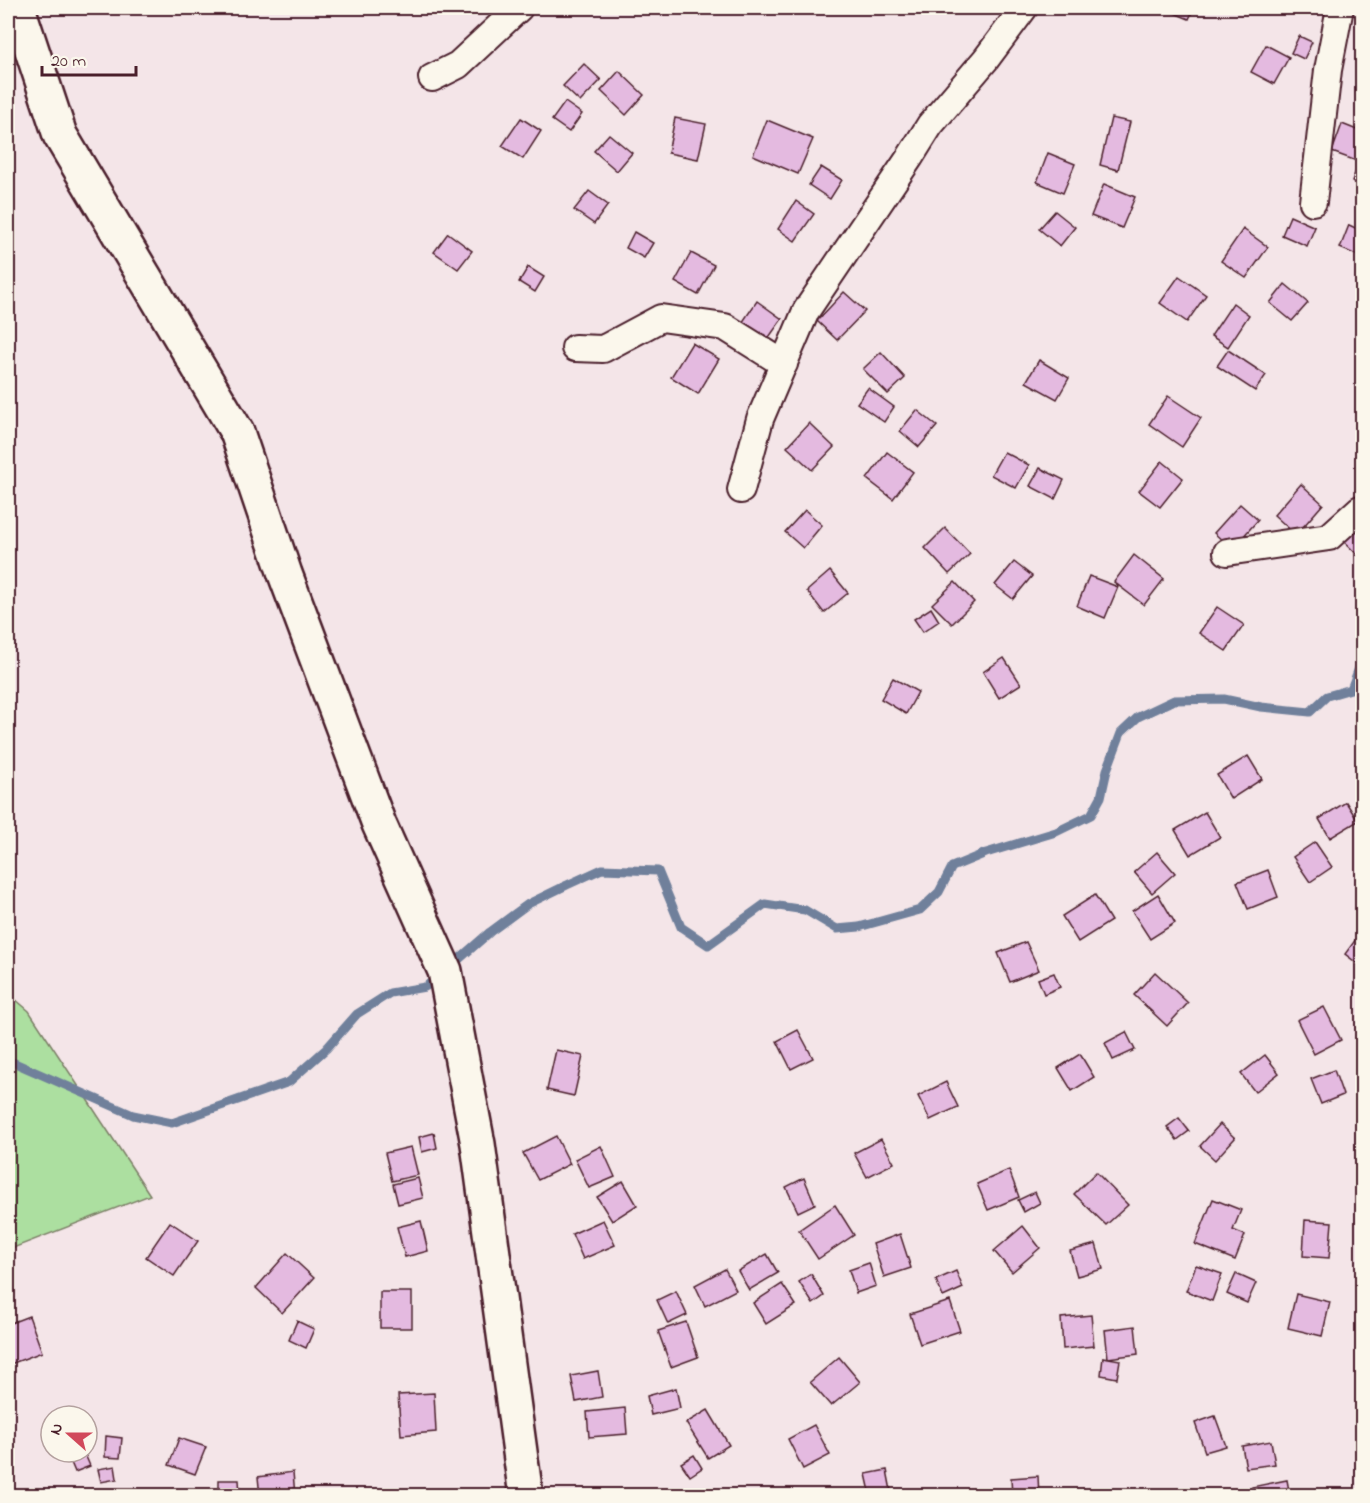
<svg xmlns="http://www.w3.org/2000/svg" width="1370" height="1503" viewBox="0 0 1370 1503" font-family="'Indie Flower',sans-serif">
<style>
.green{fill:#acdfa0;stroke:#7b7f66;stroke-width:1.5}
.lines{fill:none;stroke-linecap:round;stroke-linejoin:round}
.stream{stroke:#6f809b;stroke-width:9}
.building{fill:#e4bae0;stroke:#4a1f2b;stroke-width:1.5}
.minor-casing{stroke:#4a1f2b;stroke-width:30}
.tertiary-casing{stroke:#4a1f2b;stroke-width:38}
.minor{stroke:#fbf7ec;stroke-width:26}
.tertiary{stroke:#fbf7ec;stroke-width:33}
</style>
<rect width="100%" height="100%" fill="#f4e5e8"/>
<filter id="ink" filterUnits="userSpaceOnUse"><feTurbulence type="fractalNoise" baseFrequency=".0167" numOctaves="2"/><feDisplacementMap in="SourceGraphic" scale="12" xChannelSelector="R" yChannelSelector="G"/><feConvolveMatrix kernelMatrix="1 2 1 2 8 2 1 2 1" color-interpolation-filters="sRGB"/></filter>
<g filter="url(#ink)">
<polygon class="green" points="8,993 29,1011 150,1195 8,1250"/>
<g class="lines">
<g class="stream">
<polyline points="450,967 490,932 528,904 567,885 602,869 658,871 681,927 708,945 765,904 805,910 837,929 859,927 920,910 939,892 952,867 986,853 1056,832 1091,815 1101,797 1107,770 1121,733 1138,717 1174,700 1224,699 1261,707 1310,712 1327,696 1351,689 1362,660"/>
<polyline points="8,1060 133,1115 172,1123 289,1082 326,1049 357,1014 390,993 425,987 439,976"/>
</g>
</g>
<g class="building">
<polygon points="1174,8 1194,8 1189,19 1172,12"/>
<polygon points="1299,36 1312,42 1304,59 1291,53"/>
<polygon points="1266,45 1289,57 1274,84 1251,72"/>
<polygon points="584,64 601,80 580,102 563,86"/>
<polygon points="619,71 644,95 626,115 601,91"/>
<polygon points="565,102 582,114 569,132 552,120"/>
<polygon points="521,118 541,131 523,159 502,146"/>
<polygon points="675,118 706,124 698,159 668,153"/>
<polygon points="1111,118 1130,122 1118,170 1100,165"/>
<polygon points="767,120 813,139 798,174 753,155"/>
<polygon points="1342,124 1362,132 1362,163 1332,152"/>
<polygon points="609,134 632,153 617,171 594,151"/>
<polygon points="1048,153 1075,164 1063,193 1037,182"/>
<polygon points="821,167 842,180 830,199 809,185"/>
<polygon points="1357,168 1362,171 1362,186 1352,181"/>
<polygon points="1104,184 1135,197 1122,228 1091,216"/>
<polygon points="589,191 608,205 594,224 574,210"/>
<polygon points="796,201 814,214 795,241 778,229"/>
<polygon points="1055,211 1075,227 1060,246 1039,229"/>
<polygon points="1290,216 1315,227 1307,246 1282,235"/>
<polygon points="1349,225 1362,231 1361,257 1340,248"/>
<polygon points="1243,229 1268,247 1246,278 1221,261"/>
<polygon points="634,232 653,243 644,258 626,248"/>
<polygon points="448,233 472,251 458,269 434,252"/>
<polygon points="691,253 714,265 698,295 675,282"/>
<polygon points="528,267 544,277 535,292 519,282"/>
<polygon points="1179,276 1206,295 1187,322 1160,303"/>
<polygon points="1285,284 1308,303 1292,321 1270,303"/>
<polygon points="844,292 865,311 837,340 817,321"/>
<polygon points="757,301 782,319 767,340 742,323"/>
<polygon points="1233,303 1249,315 1228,347 1211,336"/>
<polygon points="692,343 719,359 698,394 671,377"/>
<polygon points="1228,350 1266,375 1255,391 1217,366"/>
<polygon points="881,352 905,378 888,394 863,369"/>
<polygon points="1039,360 1069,378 1057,399 1026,382"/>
<polygon points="868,388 894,407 884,422 857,403"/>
<polygon points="1168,396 1201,418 1182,447 1149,424"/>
<polygon points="917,410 937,426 919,447 900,431"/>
<polygon points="809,423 834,447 812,470 787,447"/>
<polygon points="887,452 913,472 893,499 867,479"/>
<polygon points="1004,452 1029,465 1016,488 991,475"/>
<polygon points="1162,461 1183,478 1160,507 1139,491"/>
<polygon points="1040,468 1064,480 1055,499 1030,486"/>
<polygon points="1301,484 1323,504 1296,535 1274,515"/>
<polygon points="1240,504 1258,520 1232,549 1214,533"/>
<polygon points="805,510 822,525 803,548 785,532"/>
<polygon points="1362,524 1362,557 1361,558 1340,538"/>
<polygon points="945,528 970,554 949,574 925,548"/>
<polygon points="1134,555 1164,579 1144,605 1114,582"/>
<polygon points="1014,562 1032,576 1013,599 995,585"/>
<polygon points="830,571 848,593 824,613 807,591"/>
<polygon points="1089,576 1118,587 1105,618 1077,606"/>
<polygon points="955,582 974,602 952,624 932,604"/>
<polygon points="1217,607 1244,625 1226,651 1199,633"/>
<polygon points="931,608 939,621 923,632 914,619"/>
<polygon points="1004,658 1021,684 999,698 983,672"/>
<polygon points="893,678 918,692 906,714 881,699"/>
<polygon points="1248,756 1262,779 1231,799 1217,775"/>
<polygon points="1346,802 1358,821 1330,838 1319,819"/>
<polygon points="1205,812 1220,837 1190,855 1175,830"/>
<polygon points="1315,842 1332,867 1310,882 1293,857"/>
<polygon points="1157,852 1175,873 1152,893 1134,872"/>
<polygon points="1268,870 1278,897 1248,909 1237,882"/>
<polygon points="1158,894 1175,923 1150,939 1132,911"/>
<polygon points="1095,895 1111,921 1078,942 1062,916"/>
<polygon points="1362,931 1362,967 1345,954"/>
<polygon points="1026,942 1039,970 1010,982 998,953"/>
<polygon points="1155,972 1188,1003 1167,1026 1134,995"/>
<polygon points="1054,973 1060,987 1044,994 1038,979"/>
<polygon points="1324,1007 1341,1040 1314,1054 1297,1020"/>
<polygon points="798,1030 813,1058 791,1069 777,1041"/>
<polygon points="1126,1032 1135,1050 1113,1060 1105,1043"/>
<polygon points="556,1050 583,1056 574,1096 547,1090"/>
<polygon points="1080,1054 1094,1077 1072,1091 1058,1068"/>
<polygon points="1265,1055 1279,1073 1255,1092 1241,1074"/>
<polygon points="1334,1070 1343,1095 1321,1104 1311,1079"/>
<polygon points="946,1082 958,1107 930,1120 918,1096"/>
<polygon points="1179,1118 1189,1131 1177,1140 1167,1127"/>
<polygon points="1220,1124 1235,1138 1215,1160 1200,1146"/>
<polygon points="434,1133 437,1148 422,1152 419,1137"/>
<polygon points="556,1136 570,1164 538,1180 523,1153"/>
<polygon points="881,1139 894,1163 867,1177 854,1153"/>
<polygon points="601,1146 615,1177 589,1188 575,1159"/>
<polygon points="411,1147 418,1175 392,1181 385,1153"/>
<polygon points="1009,1170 1019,1197 988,1210 977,1184"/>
<polygon points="1096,1172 1128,1205 1106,1225 1074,1194"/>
<polygon points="418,1178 423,1198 398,1204 393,1184"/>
<polygon points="804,1178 815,1204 798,1212 786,1187"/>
<polygon points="623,1181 637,1205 612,1221 597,1197"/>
<polygon points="1035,1192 1040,1203 1024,1212 1018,1200"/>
<polygon points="1213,1199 1241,1210 1233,1230 1245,1235 1235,1260 1195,1244"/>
<polygon points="835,1205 854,1235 818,1259 799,1230"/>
<polygon points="603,1220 615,1245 583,1259 572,1234"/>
<polygon points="1305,1220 1332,1222 1329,1258 1303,1256"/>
<polygon points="421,1221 428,1251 405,1257 397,1227"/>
<polygon points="170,1222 198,1241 174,1276 146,1257"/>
<polygon points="1023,1226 1040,1248 1012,1272 994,1251"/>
<polygon points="900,1234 911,1268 884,1277 873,1244"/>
<polygon points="1096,1244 1103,1269 1077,1276 1070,1251"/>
<polygon points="287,1253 314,1278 282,1313 256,1288"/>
<polygon points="767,1254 778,1273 749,1290 738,1271"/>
<polygon points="869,1263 876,1286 856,1293 849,1270"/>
<polygon points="1196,1265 1222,1274 1212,1301 1186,1291"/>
<polygon points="725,1269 736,1290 705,1306 695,1285"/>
<polygon points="956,1271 963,1288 943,1297 936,1280"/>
<polygon points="811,1274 824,1296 813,1304 799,1282"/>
<polygon points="1236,1274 1256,1283 1247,1303 1227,1294"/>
<polygon points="782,1284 796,1305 766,1324 753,1303"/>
<polygon points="676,1291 687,1315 668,1324 657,1300"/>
<rect x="380" y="1292" width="32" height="36"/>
<polygon points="1296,1294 1330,1302 1322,1336 1288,1328"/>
<polygon points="950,1301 960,1331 920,1344 910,1314"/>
<polygon points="1091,1315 1094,1346 1063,1349 1061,1318"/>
<polygon points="29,1316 42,1352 8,1365 8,1324"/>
<polygon points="297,1321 314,1329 306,1348 289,1340"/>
<polygon points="686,1322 698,1357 671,1367 658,1331"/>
<polygon points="1135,1326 1138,1354 1108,1358 1105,1330"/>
<polygon points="839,1357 860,1382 831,1406 810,1382"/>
<polygon points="1103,1357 1120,1360 1117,1378 1101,1375"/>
<polygon points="598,1371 602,1397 576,1402 571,1376"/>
<polygon points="676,1388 680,1408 651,1415 647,1396"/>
<polygon points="434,1393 436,1432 401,1435 398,1395"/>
<polygon points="625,1408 627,1434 589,1437 587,1412"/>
<polygon points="708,1410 729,1445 708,1458 686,1423"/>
<polygon points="1215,1416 1226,1446 1205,1452 1195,1423"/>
<polygon points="814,1425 830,1455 803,1469 788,1439"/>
<polygon points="106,1436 122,1438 120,1458 105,1457"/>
<polygon points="179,1438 206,1447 195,1474 169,1465"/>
<polygon points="1271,1441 1275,1464 1246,1468 1242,1446"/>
<polygon points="70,1452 84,1452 90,1466 75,1472 67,1453"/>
<polygon points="694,1455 702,1468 690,1476 681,1463"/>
<polygon points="115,1466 117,1479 101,1482 98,1469"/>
<polygon points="887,1470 892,1496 871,1496 866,1474"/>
<polygon points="293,1472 295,1496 260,1496 258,1477"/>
<polygon points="1038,1476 1039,1496 1012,1496 1011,1478"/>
<polygon points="219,1480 239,1480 240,1495 219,1495"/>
<polygon points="1287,1480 1290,1496 1254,1496 1252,1487"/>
<polygon points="1123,1489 1125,1496 1093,1496"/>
</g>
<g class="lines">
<g class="minor-casing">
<g id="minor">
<polyline points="432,78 458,65 519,8"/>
<polyline points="1313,202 1328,70 1340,8"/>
<polyline points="575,348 603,349 661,318 725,327 784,364"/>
<polyline points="741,490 760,419 806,311 910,157 930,125 986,59 1024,8"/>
<polyline points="1227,552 1329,537 1360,509 1362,509"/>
</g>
</g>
<g class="tertiary-casing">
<polyline id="tertiary" points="18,8 60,135 237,432 285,574 379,824 445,971 478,1144 526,1496"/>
</g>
<use href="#minor" class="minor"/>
<use href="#tertiary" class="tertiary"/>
</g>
</g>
<rect width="1370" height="1503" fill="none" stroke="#fbf7ec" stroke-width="30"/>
<rect x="15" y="15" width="1340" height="1473" fill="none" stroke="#4a1f2b" stroke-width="2" filter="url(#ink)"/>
<g transform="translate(69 1434) rotate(291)"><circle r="28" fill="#fbf7ec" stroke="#b4a19f" stroke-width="1.5"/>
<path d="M0-4.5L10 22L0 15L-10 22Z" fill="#d1495b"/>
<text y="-9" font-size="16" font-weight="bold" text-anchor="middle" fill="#4a1f2b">N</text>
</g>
<path d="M42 66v9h94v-9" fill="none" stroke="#4a1f2b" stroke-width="3"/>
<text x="51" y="66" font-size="18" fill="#4a1f2b" stroke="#fbf7ec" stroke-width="4.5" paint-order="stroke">20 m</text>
</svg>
